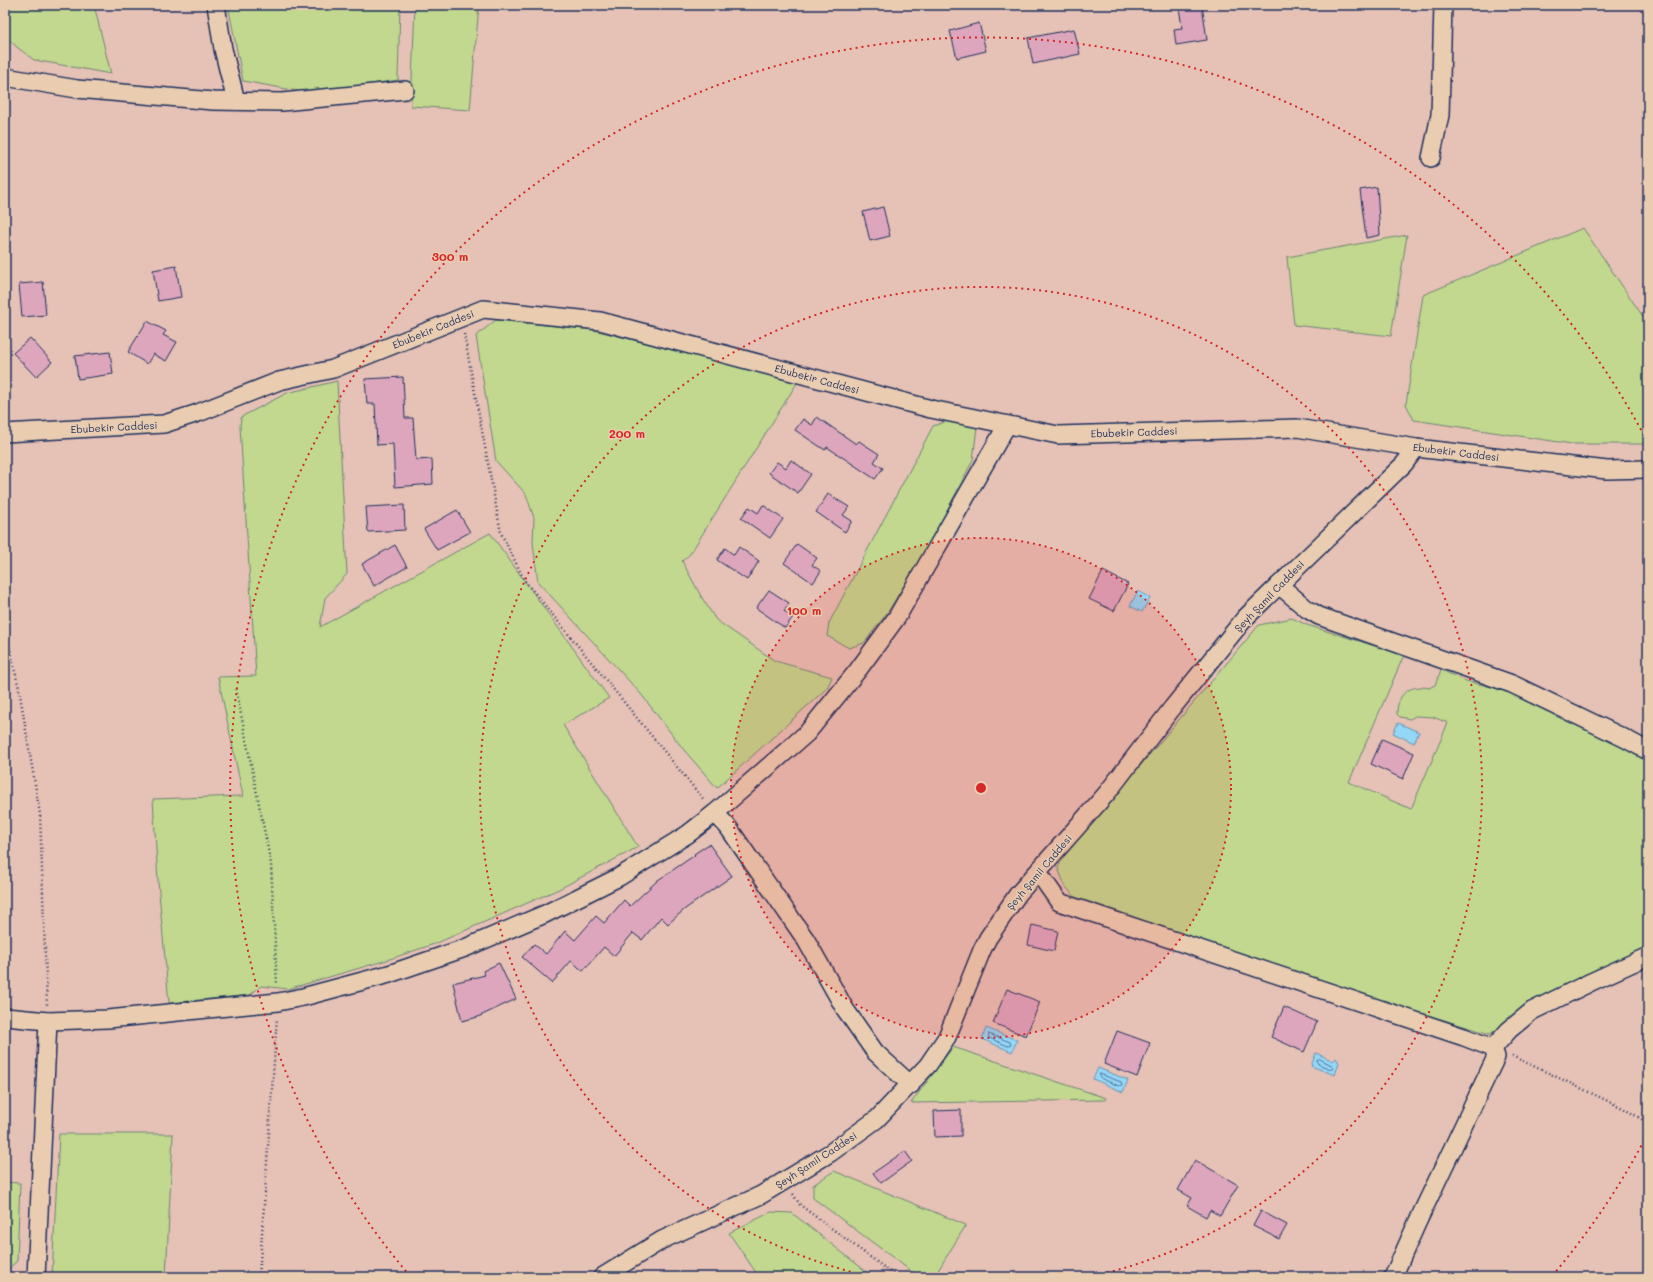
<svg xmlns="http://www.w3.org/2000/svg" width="1653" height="1282" viewBox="0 0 1653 1282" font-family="Mali,sans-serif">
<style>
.green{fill:#c1d88e;stroke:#6e8476}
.water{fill:#95d7f6;stroke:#6494b9}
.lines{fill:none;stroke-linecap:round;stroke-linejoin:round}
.shore{stroke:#4c729b;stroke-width:1}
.building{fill:#dda6bd;stroke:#1b2f5e}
.minor-casing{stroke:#1b2f5e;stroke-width:20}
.path{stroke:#1b2f5e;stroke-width:2.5;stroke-dasharray:1 3;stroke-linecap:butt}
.minor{stroke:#eacdb1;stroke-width:17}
.ring{fill:none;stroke:#d62828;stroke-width:2;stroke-dasharray:2 4}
.labels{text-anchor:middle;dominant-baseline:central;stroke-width:3;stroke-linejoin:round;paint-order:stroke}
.street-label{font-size:10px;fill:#1b2f5e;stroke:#eacdb1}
.centre{fill:#d62828;stroke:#eacdb1;stroke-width:2}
.ring-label{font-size:12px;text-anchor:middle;font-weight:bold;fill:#d62828;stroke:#eacdb1;stroke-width:3;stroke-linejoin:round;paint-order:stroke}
</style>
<rect width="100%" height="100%" fill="#e6c1b5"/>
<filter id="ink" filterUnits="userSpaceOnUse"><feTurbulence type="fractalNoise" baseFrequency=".025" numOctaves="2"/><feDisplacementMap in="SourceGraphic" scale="8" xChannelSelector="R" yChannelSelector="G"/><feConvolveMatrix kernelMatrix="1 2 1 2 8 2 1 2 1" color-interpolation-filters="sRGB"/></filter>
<g filter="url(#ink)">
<g class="green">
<polygon points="5,5 94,5 111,74 34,60 18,48 5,36"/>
<polygon points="228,5 400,5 398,80 309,93 243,81"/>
<polygon points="415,5 479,5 470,110 411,106"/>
<polygon points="1583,228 1648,324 1648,444 1572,444 1414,420 1406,404 1423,295"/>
<polygon points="1407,235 1391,336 1294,325 1287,257"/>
<polygon points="496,320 594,330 712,360 797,383 690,554 682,561 702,598 716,620 775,661 832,677 827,688 717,788 684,750 641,694 538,582 533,543 534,518 526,494 496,461 476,336"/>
<polygon points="337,381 347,574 325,598 320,627 490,533 609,698 563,725 638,847 559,889 437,943 387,960 288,989 261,986 250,995 169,1003 158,881 153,799 243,796 218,677 256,676 240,427 241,417 287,393"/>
<polygon points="953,419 977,427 973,460 928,547 887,613 864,643 849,648 827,636 829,623 933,426"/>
<path d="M1292,618L1307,625L1404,655L1349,782L1411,809L1448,723L1433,717L1415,716L1410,719L1400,717L1397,714C1397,694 1409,684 1429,688L1435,685L1441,670L1466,681L1504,690L1621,745L1648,760V948L1531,1006L1490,1034L1365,996L1075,897L1065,886L1058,868L1064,856L1259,625Z"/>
<polygon points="953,1047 1106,1098 1106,1100 911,1103"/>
<polygon points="59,1134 173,1134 166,1277 52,1277"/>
<polygon points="834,1171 966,1225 934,1277 919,1277 813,1198 813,1185"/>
<polygon points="5,1182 20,1183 17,1261 6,1271"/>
<polygon points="771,1212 792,1213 873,1277 759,1277 729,1233"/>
</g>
<g class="water">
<polygon points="1138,591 1150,598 1142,612 1130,606"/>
<polygon points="1398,723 1419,732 1414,743 1393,733"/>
<polygon points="986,1028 1017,1040 1012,1052 982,1039"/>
<polygon points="1316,1053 1333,1061 1336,1058 1339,1063 1335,1075 1311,1066"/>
<polygon points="1098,1068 1128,1080 1123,1092 1093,1079"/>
</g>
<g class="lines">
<g class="shore">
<polygon points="989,1034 1010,1042 1011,1045 1008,1046 989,1038"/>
<polygon points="1320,1059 1333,1066 1333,1069 1331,1069 1318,1064 1317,1060"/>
<polygon points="1100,1074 1121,1082 1122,1085 1119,1086 1100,1078"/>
</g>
</g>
<g class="building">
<polygon points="1191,5 1202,5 1207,40 1176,45 1174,29 1182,28 1179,7"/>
<polygon points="979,23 986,51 957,58 950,31"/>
<polygon points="1074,29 1080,54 1033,64 1028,38"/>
<polygon points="1377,187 1380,235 1366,238 1360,190"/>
<polygon points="883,207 890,236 870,241 863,212"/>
<polygon points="176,266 181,297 158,301 153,270"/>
<polygon points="43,282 46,315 22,317 19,284"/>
<polygon points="147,321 166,331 163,335 177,342 166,361 153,354 147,364 128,352"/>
<polygon points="30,338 52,362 36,377 13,353"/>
<polygon points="110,352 113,374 78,379 75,356"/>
<polygon points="403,377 405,418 413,418 416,460 432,459 433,484 395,487 393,444 377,445 375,404 367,404 365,379"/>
<polygon points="817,417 856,444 859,441 879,454 874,462 883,468 875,479 827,447 825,450 795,430 803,419 812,425"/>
<polygon points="791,460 811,474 798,493 769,473 777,462 786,468"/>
<polygon points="828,494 849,507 843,515 852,521 845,532 816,512"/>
<polygon points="404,505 405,530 368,532 366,507"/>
<polygon points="763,505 783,519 770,538 741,518 749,507 758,513"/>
<polygon points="457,510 470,532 437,550 424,529"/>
<polygon points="797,544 817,558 812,565 821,571 813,583 784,563"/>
<polygon points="395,545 407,567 374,586 362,564"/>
<polygon points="739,547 759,561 747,580 717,560 725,548 734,555"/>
<polygon points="1103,571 1128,584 1114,611 1089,599"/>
<polygon points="769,590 789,603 784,611 793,617 785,628 756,608"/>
<polygon points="1382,739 1414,753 1403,779 1371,764"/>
<polygon points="709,844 732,876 685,909 668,924 661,917 642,940 633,933 614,956 604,947 583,971 571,961 552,983 522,957 534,944 546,954 565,931 575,940 596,916 604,923 624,900 630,906 658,880 695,855 694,854"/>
<polygon points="1032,925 1058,931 1054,951 1028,945"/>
<polygon points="499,963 516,999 478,1017 462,1021 453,983 485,975 483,971"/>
<polygon points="1007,989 1040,1002 1026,1036 993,1023"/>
<polygon points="1284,1007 1317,1022 1304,1052 1271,1037"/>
<polygon points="1117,1031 1150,1043 1137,1077 1104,1064"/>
<polygon points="961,1110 961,1136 935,1137 934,1111"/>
<polygon points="905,1151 912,1161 881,1183 873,1173"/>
<polygon points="1195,1160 1238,1185 1220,1216 1210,1210 1206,1217 1187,1206 1192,1198 1178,1190"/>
<polygon points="1261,1211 1287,1225 1279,1239 1253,1226"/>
</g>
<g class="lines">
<g class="minor-casing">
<g id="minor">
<polyline points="216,5 223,49 236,101"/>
<polyline points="5,77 77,89 213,101 282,102 405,90"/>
<polyline points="1431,158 1440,115 1443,5"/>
<polyline points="5,433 164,424 198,413 279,381 333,369 483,309 600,321 931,409 1058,435 1297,428 1416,448 1607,470 1648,469"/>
<polyline points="1279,585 1307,609 1319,616 1512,684 1624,738 1648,751"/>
<polyline points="715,813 728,827 806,940 845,1009 875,1052 911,1085"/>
<polyline points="1038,872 1059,902 1464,1037 1493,1048 1496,1057 1417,1223 1393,1277"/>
<polyline points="5,1017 48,1021 108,1019 278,1002 303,997 389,974 465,948 545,914 619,877 688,834 715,813 807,733 858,670 897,617 1007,425"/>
<polyline points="1493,1048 1509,1030 1532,1011 1591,982 1648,956"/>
<polyline points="36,1277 48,1021"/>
<polyline points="602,1277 662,1240 761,1195 830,1153 877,1119 928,1065 947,1037 982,950 988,938 1018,894 1107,793 1173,707 1245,618 1404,464 1416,448"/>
</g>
</g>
<g class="path">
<polyline points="464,334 501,533 525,581 704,800"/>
<polyline points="5,627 19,689 40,814 47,1005"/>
<polyline points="236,689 271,864 277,985"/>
<polyline points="1512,1056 1623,1108 1648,1123"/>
<polyline points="793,1194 800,1205 897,1277"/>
<polyline points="259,1277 277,1018"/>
</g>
<use href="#minor" class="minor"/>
</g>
</g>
<circle cx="981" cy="788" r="250" fill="#d62828" fill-opacity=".12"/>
<g class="ring">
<circle cx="981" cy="788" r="250"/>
<path d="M868 1276A501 501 0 1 1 1094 1276"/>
<path d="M1647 1135A751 751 0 0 1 1552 1276M410 1276A751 751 0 1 1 1647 441"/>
</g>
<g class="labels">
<g class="street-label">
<text transform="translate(433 329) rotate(-22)">Ebubekir Caddesi</text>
<text transform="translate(817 379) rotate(15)">Ebubekir Caddesi</text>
<text transform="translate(114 427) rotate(-3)">Ebubekir Caddesi</text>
<text transform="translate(1134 432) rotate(-2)">Ebubekir Caddesi</text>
<text transform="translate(1456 452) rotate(7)">Ebubekir Caddesi</text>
<text transform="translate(1269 596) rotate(-46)">Şeyh Şamil Caddesi</text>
<text transform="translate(1039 872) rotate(-50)">Şeyh Şamil Caddesi</text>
<text transform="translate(816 1160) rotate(-33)">Şeyh Şamil Caddesi</text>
</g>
</g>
<circle cx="981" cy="788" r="6" class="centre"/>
<g class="ring-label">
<text x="450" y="261">300 m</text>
<text x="627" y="438">200 m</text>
<text x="804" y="615">100 m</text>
</g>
<rect width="1653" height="1282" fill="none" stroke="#eacdb1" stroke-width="20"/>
<rect x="10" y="10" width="1633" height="1262" fill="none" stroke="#1b2f5e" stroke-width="1.5" filter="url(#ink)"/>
</svg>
